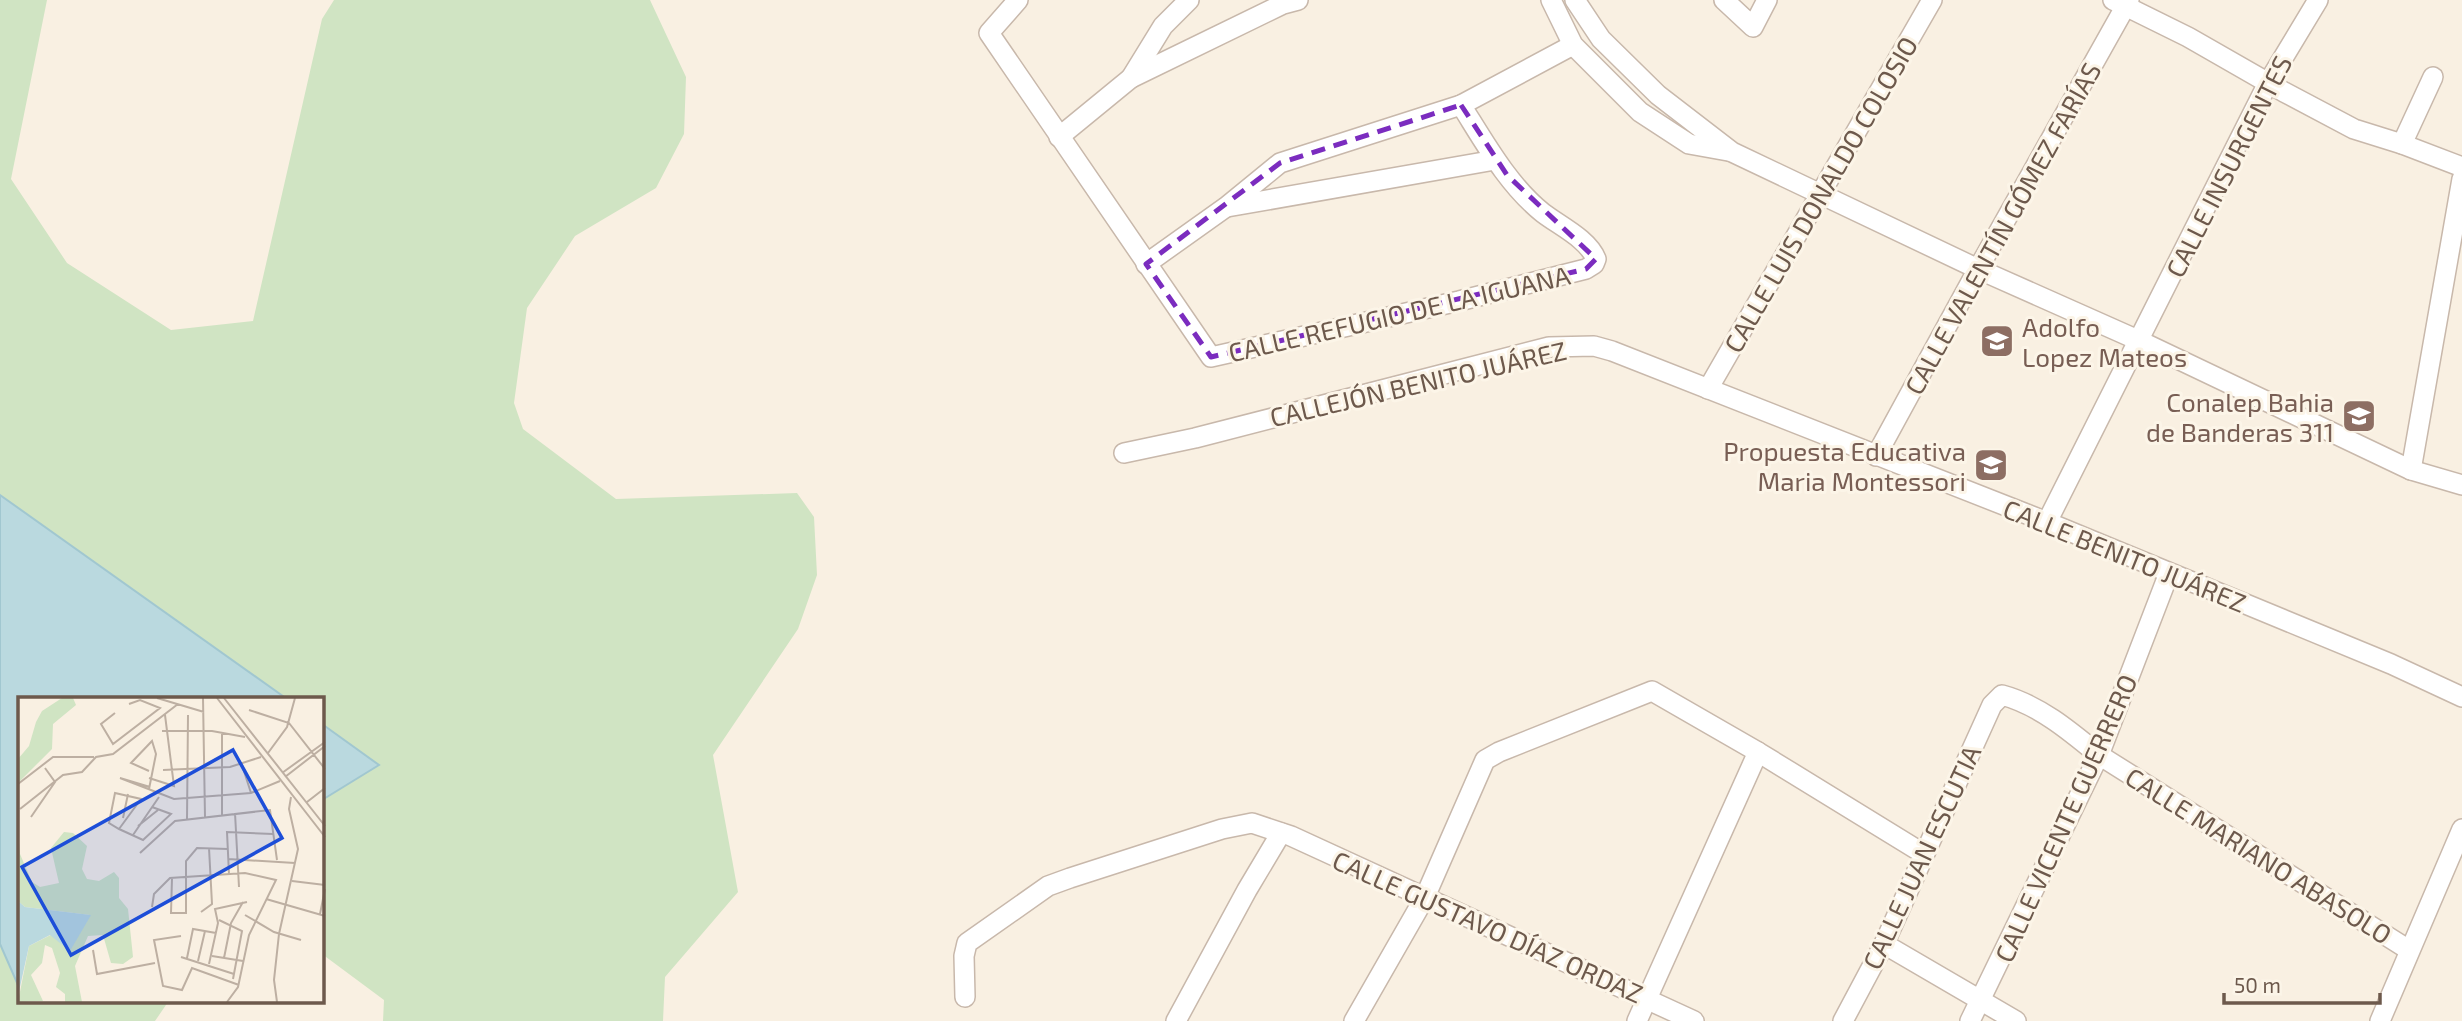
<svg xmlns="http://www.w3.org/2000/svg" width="2462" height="1021" viewBox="0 0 2462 1021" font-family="'Exo 2',sans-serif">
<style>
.green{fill:#d0e4c3}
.water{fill:#bad9df;stroke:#a1c7d0;stroke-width:2}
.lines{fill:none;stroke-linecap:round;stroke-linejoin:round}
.street-casing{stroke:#c8b8ab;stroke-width:22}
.street{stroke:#fff;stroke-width:19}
.marked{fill:none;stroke:#7b2cbf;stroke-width:5;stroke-dasharray:14 9;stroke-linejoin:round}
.labels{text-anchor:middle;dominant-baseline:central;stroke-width:6;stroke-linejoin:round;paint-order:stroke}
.street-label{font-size:26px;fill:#6d594c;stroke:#fcf5e8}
.education-label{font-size:26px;fill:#785e54;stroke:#fcf5e8;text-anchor:end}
.inset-road{fill:none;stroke:#bdafa2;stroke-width:2}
.view{fill:#1d4ed8;fill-opacity:0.15;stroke:#1d4ed8;stroke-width:3.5}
.inset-edge{fill:none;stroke:#6d594c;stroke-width:3.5}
</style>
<rect width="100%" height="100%" fill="#f9f0e2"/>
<g class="green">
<polygon points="0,0 47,0 11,179 67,263 171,330 253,321 322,19 334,0 650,0 686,77 684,134 656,188 575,236 527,308 514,403 523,429 616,499 797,493 814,517 817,575 798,629 713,755 738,892 665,977 663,1021 383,1021 384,1000 322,954 322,800 379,765 322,724 322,699 287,699 0,495"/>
<polygon points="0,944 19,985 19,1002 168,1002 155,1021 0,1021"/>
</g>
<g class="water">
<polygon points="0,495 287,699 19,699 18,985 0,944"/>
<polygon points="322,724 379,765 322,800"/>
</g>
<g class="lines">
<g class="street-casing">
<g id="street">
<path d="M1018,0L989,33L1211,357L1459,301L1586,269L1594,264L1596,259C1588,239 1560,226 1543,213C1508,185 1485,143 1461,105"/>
<polyline points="1551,0 1573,45 1640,112 1689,144 1728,151"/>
<polyline points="1575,0 1601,39 1658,95 1732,152 1978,269 2140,341 2411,470 2462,485"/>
<polyline points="1724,0 1753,27 1767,0"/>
<polyline points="2113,0 2188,37 2284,92 2354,129 2402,144 2462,167"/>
<polyline points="1131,78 1163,26 1189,0"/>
<polyline points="1059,137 1131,78 1283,4 1298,0"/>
<polyline points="2402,144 2433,77"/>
<polyline points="1227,207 1495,160"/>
<polyline points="1146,264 1226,207 1280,163 1461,105 1573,45"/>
<polyline points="1708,389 1932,0"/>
<polyline points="1124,453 1195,438 1549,347 1594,346 1612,351 2047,522 2391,664 2462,697"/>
<polyline points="1876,456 1978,269 2129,0"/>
<polyline points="2411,470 2462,179"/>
<polyline points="2047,522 2268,83 2318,0"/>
<polyline points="1884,944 2016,1021"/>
<polyline points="965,997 964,956 967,943 1048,886 1070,878 1222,829 1252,823 1291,836 1694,1021"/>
<polyline points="1176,1021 1247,890 1281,833"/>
<polyline points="1354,1021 1425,897 1485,760 1499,752 1652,691 1758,752 1924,854"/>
<polyline points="1637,1021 1758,752"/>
<path d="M1843,1021L1884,944L1992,705L2002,695C2039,705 2070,731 2099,755L2409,950"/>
<polyline points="1970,1021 2099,755 2169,573"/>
<polyline points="2380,1021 2462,829"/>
</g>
</g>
<use href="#street" class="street"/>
</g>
<path class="marked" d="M1461,105L1507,175L1596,259L1586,269L1211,357L1146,264L1280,163Z"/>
<defs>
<g id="school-square" transform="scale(1.75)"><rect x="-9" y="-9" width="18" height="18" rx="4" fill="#8d6e63" stroke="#fcf5e8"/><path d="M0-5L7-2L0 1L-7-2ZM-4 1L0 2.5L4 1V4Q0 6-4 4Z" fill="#fff"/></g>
<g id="university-square" transform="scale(1.75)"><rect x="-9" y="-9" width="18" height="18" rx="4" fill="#8d6e63" stroke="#fcf5e8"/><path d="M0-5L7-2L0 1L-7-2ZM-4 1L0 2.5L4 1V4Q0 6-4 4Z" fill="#fff"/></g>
</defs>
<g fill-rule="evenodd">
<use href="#school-square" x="1997" y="341"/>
<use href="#university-square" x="2359" y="416"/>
<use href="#school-square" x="1991" y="465"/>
</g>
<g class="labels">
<g class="street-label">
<text transform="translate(2228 166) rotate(-63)">CALLE INSURGENTES</text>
<text transform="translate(1820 194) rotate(-60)">CALLE LUIS DONALDO COLOSIO</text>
<text transform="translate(2002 228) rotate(-61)">CALLE VALENTÍN GÓMEZ FARÍAS</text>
<text transform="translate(1399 313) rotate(-13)">CALLE REFUGIO DE LA IGUANA</text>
<text transform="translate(1418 383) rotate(-13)">CALLEJÓN BENITO JUÁREZ</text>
<text transform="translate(2125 555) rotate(22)">CALLE BENITO JUÁREZ</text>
<text transform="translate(2065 818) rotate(-66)">CALLE VICENTE GUERRERO</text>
<text transform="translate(2259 855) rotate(32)">CALLE MARIANO ABASOLO</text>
<text transform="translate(1921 857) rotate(-65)">CALLE JUAN ESCUTIA</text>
<text transform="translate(1488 926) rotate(24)">CALLE GUSTAVO DÍAZ ORDAZ</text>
</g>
<g class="education-label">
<text x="2022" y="326" text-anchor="start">Adolfo<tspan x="2022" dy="30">Lopez Mateos</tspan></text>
<text x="2334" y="401">Conalep Bahia<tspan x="2334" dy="30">de Banderas 311</tspan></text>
<text x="1966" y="450">Propuesta Educativa<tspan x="1966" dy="30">Maria Montessori</tspan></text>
</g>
</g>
<g transform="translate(18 697)">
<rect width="306" height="306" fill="#f9f0e2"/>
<path d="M44,1H55L58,8L35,27L34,52L0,86V62L11,49L18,25L24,14ZM0,135L2,157L14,185L22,190L41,186L33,151L46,135L55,136L69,149L64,172L69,182L81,184L96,175L101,181V201L110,212L115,260L105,267L93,266L85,238L70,239L57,269L64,305H47V297L38,290L42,276L34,251L27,248L24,266L13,278L25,304L0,305L11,249L72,218L7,210L0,204Z" fill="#d0e4c3"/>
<path d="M0,204L7,210L73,218L52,254L32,238L11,249L0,299Z" fill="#bad9df"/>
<path class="inset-road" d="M139,1L186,15M185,1L187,120M199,1L307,140M206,1L307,129M231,13L271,26L307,72M97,16L83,27L95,47L142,11L122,3L111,7M144,34H194L227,40M204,36V118M250,56L269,30L277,1M224,68L233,96M145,73L212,70L243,60M264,76L307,45M267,80L307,49M102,81L156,102L233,96L262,84M102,81L132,90M131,81L156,89L147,18M0,87L35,60H76M131,92L138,57L134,44L113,66L131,74M289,105L307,91M2,112L45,78L64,75L78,60L95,57L160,7M217,116L221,190M13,120L37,85L27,71M105,121L110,97M169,123L170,18M120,129L140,113M101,132L123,102L97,96L91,126L101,132L125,143L153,117L134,110M115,138L141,100M122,156L157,124L252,113L259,163M210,162L277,166M211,177L209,135L255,137M154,181L153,216H168V164L179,151L210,152M274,184L307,188M248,202L307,219M134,210L136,197L152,181L227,176L258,183L231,238L220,290L209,305M183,215L194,207L191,151M302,217L307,192M227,218L256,235L283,243M201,223L224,234L215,282M163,239L136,243L145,289L164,293L174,271L221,288M75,253L79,277L137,266M194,259L225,264M163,260L216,277M169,261L175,232L198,236M206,261L213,226L225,205M180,264L187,234M191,267L200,226L197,212L229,205M259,305L256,283L261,237L280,152L271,112L273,100"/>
<path class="view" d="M215,53L264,141L53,258L4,170Z"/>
<rect width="306" height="306" class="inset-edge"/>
</g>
<path d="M2224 993v10h156v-10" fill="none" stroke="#6d594c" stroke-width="3.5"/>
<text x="2234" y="993" font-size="21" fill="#6d594c" stroke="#fcf5e8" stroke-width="5" paint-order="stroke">50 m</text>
</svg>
